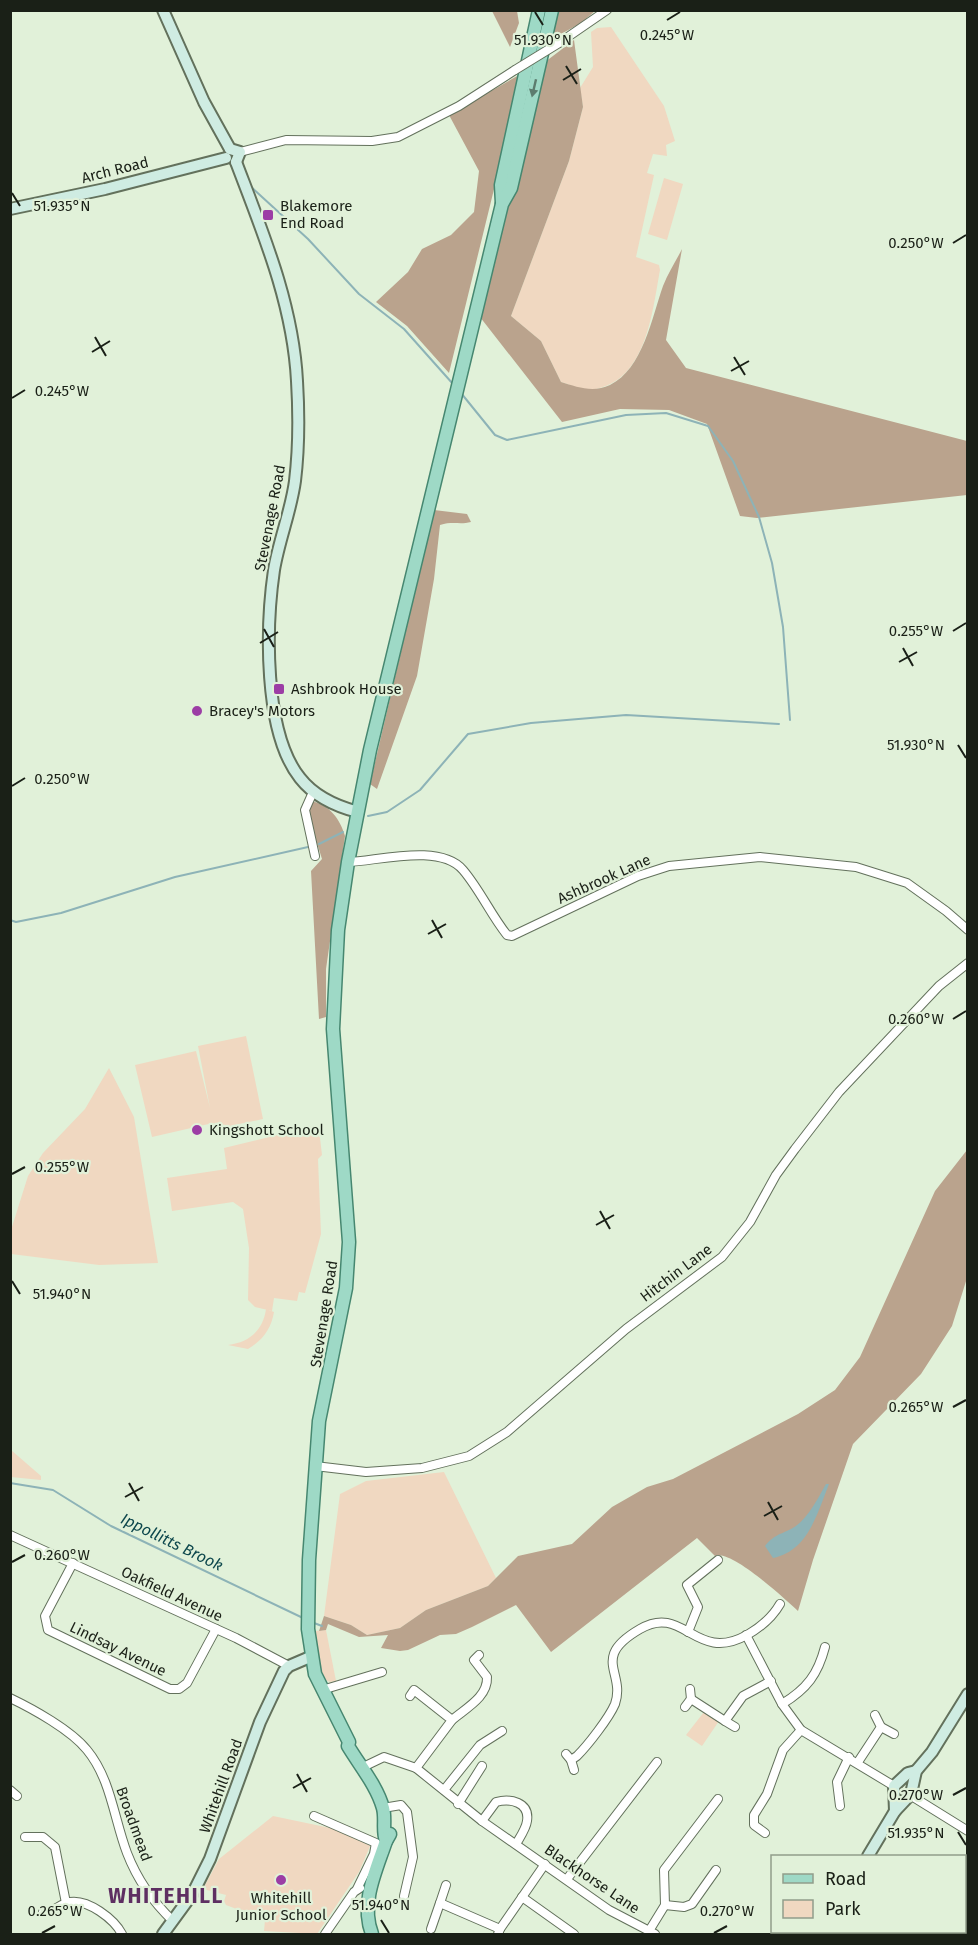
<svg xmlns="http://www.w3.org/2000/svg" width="978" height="1945" viewBox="0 0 978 1945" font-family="'Fira Sans',sans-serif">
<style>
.green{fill:#f0d8c1}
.forest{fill:#baa38d}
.water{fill:#8db3b7}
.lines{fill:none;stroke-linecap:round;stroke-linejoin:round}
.stream{stroke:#8db3b7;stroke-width:2}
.street-casing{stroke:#63715c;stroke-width:10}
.secondary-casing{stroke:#63715c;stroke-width:14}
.primary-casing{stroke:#468770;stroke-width:15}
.street{stroke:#fff;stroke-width:8}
.secondary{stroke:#cfece2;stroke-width:10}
.primary{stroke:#9ed9c6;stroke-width:12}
.street-bridge-casing{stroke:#63715c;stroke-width:10;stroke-linecap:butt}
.street-bridge{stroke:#fff;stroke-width:8}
.oneway{fill:#5c7c6e}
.ticks{fill:none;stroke:#1a2017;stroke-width:2}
.poi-dot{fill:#9c3da5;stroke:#e1f1d9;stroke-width:2}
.labels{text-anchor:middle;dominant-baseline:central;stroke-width:4.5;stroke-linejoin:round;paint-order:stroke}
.street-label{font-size:15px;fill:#1a2017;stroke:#e1f1d9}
.poi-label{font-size:15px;fill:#1a2017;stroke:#e1f1d9;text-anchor:start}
.water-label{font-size:16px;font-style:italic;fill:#0e484d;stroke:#e1f1d9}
.district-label{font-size:21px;font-weight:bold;letter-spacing:1.5px;fill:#5e2f62;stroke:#e1f1d9}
.ticks-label{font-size:15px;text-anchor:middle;fill:#1a2017;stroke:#e1f1d9;stroke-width:4.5;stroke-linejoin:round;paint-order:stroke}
</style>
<rect width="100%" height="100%" fill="#e1f1d9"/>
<g class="green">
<path d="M611,27L664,106L675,141L666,145L667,156L653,154L647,173L654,175L636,257L659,265L660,270C652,313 646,387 587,390C579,390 569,384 561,382L541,341L511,316L569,161L583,107L580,88L593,67L591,32L597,28Z"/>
<polygon points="664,178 683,184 667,240 648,234"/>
<polygon points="246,1036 263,1119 215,1129 213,1123 152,1137 135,1065 196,1051 210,1108 198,1046"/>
<polygon points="109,1068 134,1117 158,1263 99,1265 11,1254 11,1230 28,1176 43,1153 85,1109"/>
<polygon points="314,1126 320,1138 322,1155 318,1159 321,1234 305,1293 299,1292 297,1301 274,1298 272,1311 255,1307 248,1300 249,1248 243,1209 233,1202 172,1211 167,1178 227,1169 224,1148"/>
<path d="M266,1309L274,1312C271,1329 263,1340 248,1349L228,1345C249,1342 263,1331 266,1309Z"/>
<polygon points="11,1450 41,1476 41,1480 11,1477"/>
<polygon points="444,1472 496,1578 488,1586 426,1610 400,1628 367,1635 351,1625 324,1616 340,1494 366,1481"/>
<polygon points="326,1630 336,1681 330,1682 324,1679 316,1651 315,1631"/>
<polygon points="704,1712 719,1721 702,1746 686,1735"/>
<polygon points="273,1816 335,1829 371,1844 359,1872 317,1934 264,1931 265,1920 226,1905 224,1901 226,1895 203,1889 219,1859"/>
</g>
<g class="forest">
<polygon points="492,11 517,11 519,23 510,47"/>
<polygon points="556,11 595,11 581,23 550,40"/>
<path d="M574,40L583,107L569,161L511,316L541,341L561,382C577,387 593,393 610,385C643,369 652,317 663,286C668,273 676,261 682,249L666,340L686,368L967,441V495L757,518L740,516L707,424L669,410L620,409L562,422L480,317L545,62Z"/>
<polygon points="519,75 496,181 449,373 407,326 376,302 408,272 422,249 451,235 474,212 479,171 449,115"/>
<path d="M434,510L467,514L471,522C460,525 453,521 440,525L434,579L417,676L377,789L370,784Z"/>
<path d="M311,801C330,805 340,819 345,836L326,969V1017L319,1019L311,871L322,859L307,811Z"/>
<path d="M967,1150V1278L952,1326L921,1374L853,1444L813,1560L798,1611C785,1599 731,1549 715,1556L697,1538L551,1652L516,1605L472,1627L456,1634L440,1635L408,1650L400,1651L381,1648L388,1635L359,1637L328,1624L326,1630L319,1631L324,1616L351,1625L367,1635L400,1628L426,1610L488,1586L518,1556L572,1544L612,1507L647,1487L673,1479L798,1414L835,1390L860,1357L935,1191Z"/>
</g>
<path class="water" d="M826,1484H829C817,1514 808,1551 773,1558L765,1546C774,1535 779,1535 791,1529C807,1521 818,1498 826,1484Z"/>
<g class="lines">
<g class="stream">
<polyline points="175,49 199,104 221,144"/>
<polyline points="249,185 308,239 359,294 404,329 453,384"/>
<polyline points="461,393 495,435 507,440 626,415 666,413 708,426 733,461 759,517 772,563 783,627 790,720"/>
<polyline points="368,816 387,812 420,790 468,734 531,723 626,715 779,724"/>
<polyline points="319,844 343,832"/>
<polyline points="10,920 16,922 61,913 175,877 308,847"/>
<polyline points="10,1483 53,1490 111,1526 303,1618"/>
<polyline points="314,1623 322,1626"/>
</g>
<g class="street-casing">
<g id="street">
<polyline points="559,43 607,10"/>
<polyline points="240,152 286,140 372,141 398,137 459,106 515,70"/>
<polyline points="313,792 305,810 315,856"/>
<path d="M348,862C378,861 440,843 463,870C480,890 491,915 507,935L512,936L638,876L669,866L760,857L856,867L907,883L946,911L968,930"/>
<polyline points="315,1466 366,1472 422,1468 469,1456 507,1432 626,1329 722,1257 750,1222 776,1175 795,1149 839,1092 939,986 968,963"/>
<polyline points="10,1535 236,1638 289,1666"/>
<polyline points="73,1563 45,1616 48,1630 170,1689 179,1689 187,1683 216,1629"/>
<polyline points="688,1632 698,1607 687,1585 718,1560"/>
<polyline points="746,1635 782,1704 801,1730 894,1786"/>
<polyline points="690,1689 691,1699"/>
<polyline points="322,1690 382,1672"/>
<polyline points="410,1696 414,1690 452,1720 416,1768"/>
<path d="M10,1698C33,1709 71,1730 87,1750C111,1779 114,1819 127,1853C137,1879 153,1902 173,1921"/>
<path d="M782,1704C807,1689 818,1674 825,1647"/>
<polyline points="685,1707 691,1699 725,1721 743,1696 771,1681"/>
<path d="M452,1720C466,1708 488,1697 487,1677L474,1660L479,1655"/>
<polyline points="725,1721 735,1727"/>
<polyline points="881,1727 894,1734"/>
<path d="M566,1754L571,1760L577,1756C588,1745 609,1718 615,1704C626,1672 590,1658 640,1629C684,1603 695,1664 747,1635C761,1627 772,1618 780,1604"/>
<polyline points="571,1760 574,1770"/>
<polyline points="858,1762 881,1727 875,1715"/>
<polyline points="361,1768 384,1757 416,1768 482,1821 609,1910 655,1934"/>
<polyline points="10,1790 17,1796"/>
<polyline points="444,1790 480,1745 502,1731"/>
<polyline points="910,1795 968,1831"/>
<polyline points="458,1804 482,1766"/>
<polyline points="840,1806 837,1782 849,1757"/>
<polyline points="383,1808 401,1805 407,1812 413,1857 404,1896"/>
<polyline points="314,1816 376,1843 374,1854 357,1889"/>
<path d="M482,1821L496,1802C510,1798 530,1802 527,1821C526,1829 520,1837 516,1844"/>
<polyline points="765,1833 754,1825 754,1815 767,1794 783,1750 801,1730"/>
<polyline points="25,1837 43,1837 55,1847 66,1903"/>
<polyline points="567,1879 657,1762"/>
<polyline points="446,1885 440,1903 500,1929"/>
<polyline points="522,1897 574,1934"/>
<polyline points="665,1905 684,1907 692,1904 716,1870"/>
<path d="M43,1912C55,1912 59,1904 70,1902C88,1899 114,1919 122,1934"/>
<polyline points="431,1929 440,1903"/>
<polyline points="649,1931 665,1905 664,1870 718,1799"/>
<polyline points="916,1932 916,1934"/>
<polyline points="325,1934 354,1892 360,1888"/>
<polyline points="498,1934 500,1929 545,1864"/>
</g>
</g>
<g class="secondary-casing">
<g id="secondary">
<polyline points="163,10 204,102 230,149"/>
<polyline points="230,149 240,152 236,162"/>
<path d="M236,162C263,233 293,304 297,381C299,414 299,448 295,481C291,511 279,540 274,570C266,625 263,732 300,778C314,796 335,806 358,812"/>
<polyline points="10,209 105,189 226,158"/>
<polyline points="895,1811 894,1786 908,1773 916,1771"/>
<polyline points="868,1856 895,1811 911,1794 916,1771 932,1752 968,1694"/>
<polyline points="163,1934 193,1893 210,1859 260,1722 284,1671 289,1666 310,1657"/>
<polyline points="820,1934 821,1932"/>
</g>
</g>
<g class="primary-casing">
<g id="primary">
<polyline points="502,203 501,185 539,10"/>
<path d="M386,1841C382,1831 386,1819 383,1808C377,1786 360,1766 348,1746L349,1742L315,1674L308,1629L309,1560L319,1421L346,1288L349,1242L333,1029L338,930L348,862L370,750L502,204L511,188L552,10"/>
<path d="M372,1934C360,1903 376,1871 386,1841L390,1834"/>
</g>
</g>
<use href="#street" class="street"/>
<use href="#secondary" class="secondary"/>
<use href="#primary" class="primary"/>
<g class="street-bridge-casing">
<polyline id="street-bridge" points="515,70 559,43"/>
</g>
<use href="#street-bridge" class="street-bridge"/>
</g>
<defs><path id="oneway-solid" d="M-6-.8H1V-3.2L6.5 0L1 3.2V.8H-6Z" transform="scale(1.5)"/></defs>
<use class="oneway" href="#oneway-solid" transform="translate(534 88) rotate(103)"/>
<path class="ticks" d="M535,12L543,25M667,20L680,12M566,66L577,84M563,80L581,69M12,193L20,206M953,243L966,235M95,337L106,356M92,352L110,341M734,357L745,375M731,371L749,361M12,398L25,390M264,629L274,647M953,631L966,623M260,643L278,632M903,648L913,666M899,662L917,652M958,745L966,758M12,786L25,778M432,920L442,938M428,934L446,924M953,1019L966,1011M12,1174L25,1167M600,1211L610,1229M596,1225L614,1215M12,1281L20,1294M953,1407L966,1400M129,1483L139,1501M125,1497L143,1487M768,1502L778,1520M764,1516L782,1506M12,1562L25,1555M297,1774L307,1792M293,1788L311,1778M953,1795L966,1788M958,1832L966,1845M381,1920L389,1933M42,1933L55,1926M714,1933L727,1926"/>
<g class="poi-dot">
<rect x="262" y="209" width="12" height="12" rx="3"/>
<rect x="273" y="683" width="12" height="12" rx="3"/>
<circle cx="197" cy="711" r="6"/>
<circle cx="197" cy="1130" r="6"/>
<circle cx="281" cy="1880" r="6"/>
</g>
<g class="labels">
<g class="street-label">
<text transform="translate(115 170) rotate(-14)">Arch Road</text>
<text transform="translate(270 518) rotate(-79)">Stevenage Road</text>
<text transform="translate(604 879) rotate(-24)">Ashbrook Lane</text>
<text transform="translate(676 1273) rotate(-37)">Hitchin Lane</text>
<text transform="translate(324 1314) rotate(-81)">Stevenage Road</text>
<text transform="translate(172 1594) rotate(25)">Oakfield Avenue</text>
<text transform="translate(118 1649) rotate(26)">Lindsay Avenue</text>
<text transform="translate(221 1786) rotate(-70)">Whitehill Road</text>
<text transform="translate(134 1824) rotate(70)">Broadmead</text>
<text transform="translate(592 1879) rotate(34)">Blackhorse Lane</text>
</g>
<g class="poi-label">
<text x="280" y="206">Blakemore<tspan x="280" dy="17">End Road</tspan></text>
<text x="291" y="689">Ashbrook House</text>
<text x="209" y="711">Bracey's Motors</text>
<text x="209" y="1130">Kingshott School</text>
<text x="281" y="1898" text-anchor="middle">Whitehill<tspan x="281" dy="17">Junior School</tspan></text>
</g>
<g class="water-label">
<text transform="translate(172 1542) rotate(26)">Ippollitts Brook</text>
</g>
<g class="district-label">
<text x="166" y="1896">WHITEHILL</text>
</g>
</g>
<g class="ticks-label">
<text x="667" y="40">0.245°W</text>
<text x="543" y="45">51.930°N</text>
<text x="62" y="211">51.935°N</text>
<text x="916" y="248">0.250°W</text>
<text x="62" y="396">0.245°W</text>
<text x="916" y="636">0.255°W</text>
<text x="916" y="750">51.930°N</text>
<text x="62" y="784">0.250°W</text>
<text x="916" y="1024">0.260°W</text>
<text x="62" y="1172">0.255°W</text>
<text x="62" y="1299">51.940°N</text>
<text x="916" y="1412">0.265°W</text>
<text x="62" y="1560">0.260°W</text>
<text x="916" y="1800">0.270°W</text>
<text x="916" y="1838">51.935°N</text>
<text x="381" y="1910">51.940°N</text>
<text x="55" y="1916">0.265°W</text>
<text x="727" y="1916">0.270°W</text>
</g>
<rect width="978" height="1945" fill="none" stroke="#1a2017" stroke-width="24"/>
<rect x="771" y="1855" width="195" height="78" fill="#e1f1d9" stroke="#919d8b" stroke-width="1.5"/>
<rect x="783" y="1874" width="30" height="9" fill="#9ed9c6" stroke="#919d8b" stroke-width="1.5"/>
<text x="825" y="1885" font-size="18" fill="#1a2017">Road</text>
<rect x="783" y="1900" width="30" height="18" fill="#f0d8c1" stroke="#919d8b" stroke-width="1.5"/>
<text x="825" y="1915" font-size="18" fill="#1a2017">Park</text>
</svg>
